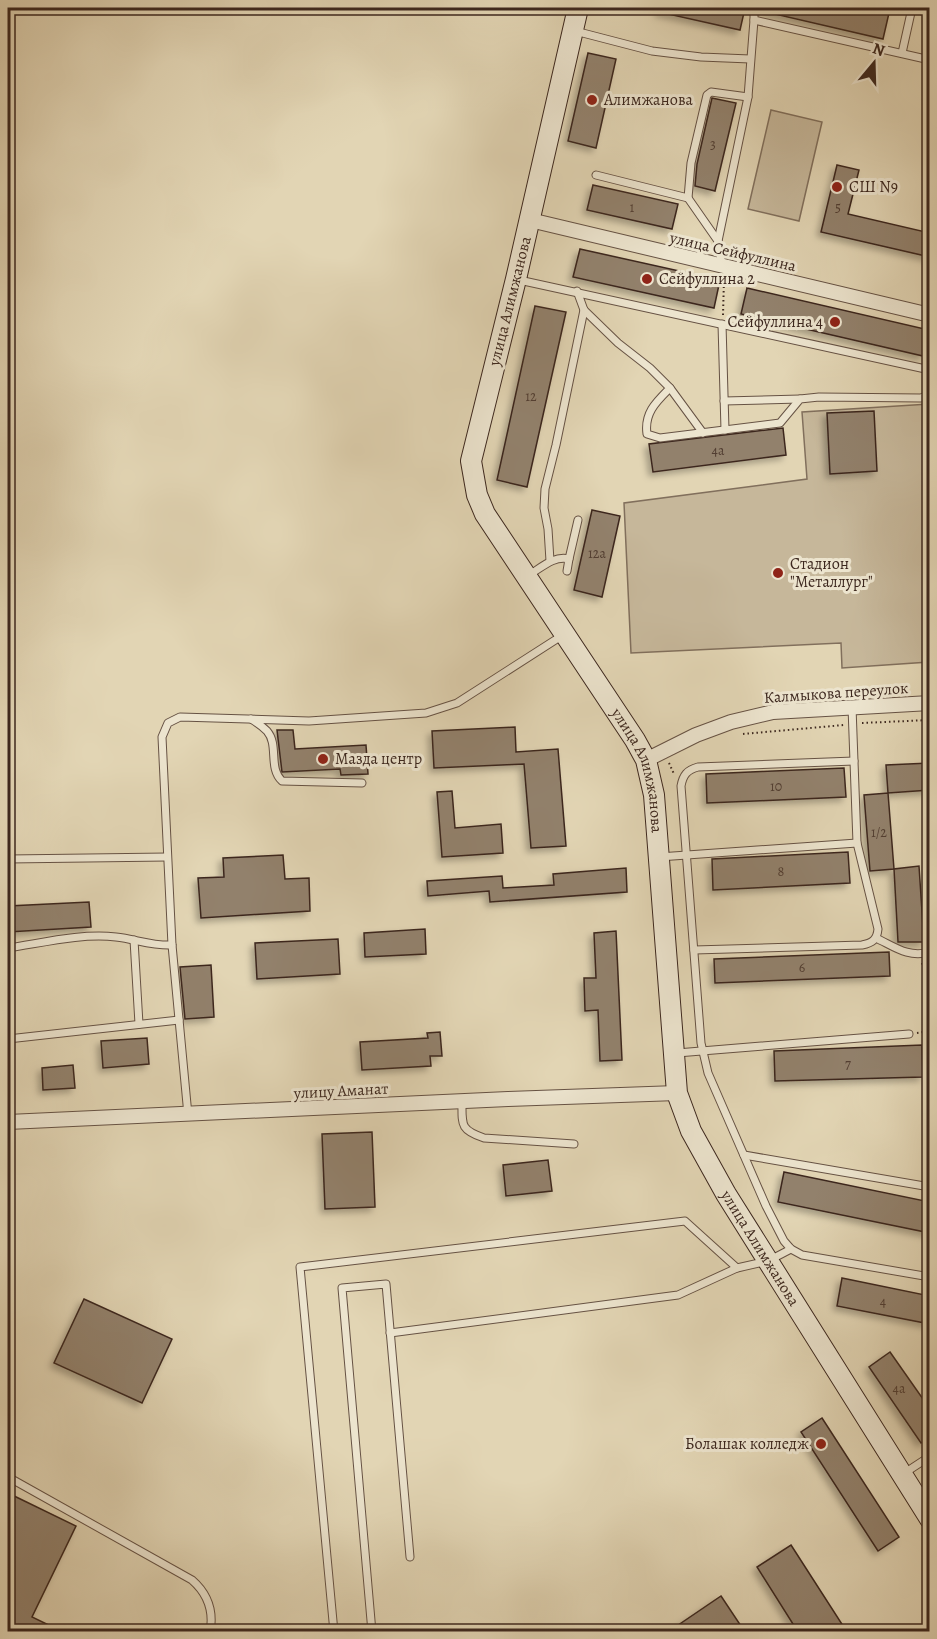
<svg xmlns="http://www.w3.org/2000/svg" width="937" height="1639" viewBox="0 0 937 1639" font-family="Alegreya,serif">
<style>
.green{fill:#c6b79a;stroke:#816f5c;stroke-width:1.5}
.building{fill:#92816c;stroke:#3c271e;stroke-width:1.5;filter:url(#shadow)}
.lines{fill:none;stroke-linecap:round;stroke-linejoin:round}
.lane-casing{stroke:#665244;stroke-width:9}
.street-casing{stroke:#665244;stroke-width:16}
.secondary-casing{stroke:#3c271e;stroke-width:22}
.path{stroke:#3c271e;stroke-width:2;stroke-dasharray:1.5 3;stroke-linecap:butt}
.lane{stroke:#ece4ce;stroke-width:7}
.street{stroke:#ece4ce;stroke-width:14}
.secondary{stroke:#ece4ce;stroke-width:20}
.poi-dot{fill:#8f2418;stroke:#ece4ce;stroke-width:2}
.labels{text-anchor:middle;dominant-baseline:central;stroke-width:6;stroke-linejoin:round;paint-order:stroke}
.number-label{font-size:14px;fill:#523e32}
.poi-label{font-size:16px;fill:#3c271e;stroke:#ece4ce;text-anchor:start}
.street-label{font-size:16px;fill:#3c271e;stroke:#ece4ce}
</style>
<defs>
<filter id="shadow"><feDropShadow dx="-4" dy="4" stdDeviation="3" flood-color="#0004"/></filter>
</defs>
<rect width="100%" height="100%" fill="#e2d5b4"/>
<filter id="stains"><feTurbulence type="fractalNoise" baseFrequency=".00333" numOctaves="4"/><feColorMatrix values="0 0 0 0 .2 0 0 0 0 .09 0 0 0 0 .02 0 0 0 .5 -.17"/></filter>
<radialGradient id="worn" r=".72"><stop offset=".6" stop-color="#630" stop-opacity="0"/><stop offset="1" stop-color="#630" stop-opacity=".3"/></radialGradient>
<g class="green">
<polygon points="771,110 822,122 799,221 748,209"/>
<polygon points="929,404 929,662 842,668 841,643 631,653 624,503 807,479 802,412"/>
</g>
<g class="building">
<polygon points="659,8 745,8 740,30 659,12"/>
<polygon points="766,8 866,8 889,13 883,39 766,12"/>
<polygon points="588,53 616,59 596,148 568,141"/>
<polygon points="712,98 736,103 715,191 695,186 697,164"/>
<polygon points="837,165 859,170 848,214 930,233 930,257 821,232"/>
<polygon points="593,185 678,204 672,229 587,210"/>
<polygon points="580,249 720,280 714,308 573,277"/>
<polygon points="747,288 929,330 923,356 741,314"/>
<polygon points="535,306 566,312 527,487 497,480"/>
<polygon points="874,411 877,471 830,474 827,413"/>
<polygon points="783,428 786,455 653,472 649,444"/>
<polygon points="592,510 620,516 602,597 574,590"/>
<polygon points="515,727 516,752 558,749 566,846 531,848 524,764 434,768 432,731"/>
<polygon points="277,730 293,730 295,749 366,745 368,774 341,775 340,769 282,772"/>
<polygon points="930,763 930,790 888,793 886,765"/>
<polygon points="844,768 846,797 707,803 706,774"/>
<polygon points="452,791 455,828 501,824 503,853 442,857 437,792"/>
<polygon points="888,793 894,869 870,871 864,795"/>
<polygon points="848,852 850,883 713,890 712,859"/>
<polygon points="283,855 285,879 309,878 310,911 201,918 198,878 224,877 223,858"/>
<polygon points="919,866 924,942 898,942 894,869"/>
<polygon points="626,868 627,892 490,902 489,891 428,896 427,881 502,876 503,888 554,885 553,874"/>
<polygon points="89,902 91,927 8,932 8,906"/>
<polygon points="425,929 426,954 365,957 364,933"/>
<polygon points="616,931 622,1060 600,1061 598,1010 585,1011 584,978 596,978 594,933"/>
<polygon points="338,939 340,974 257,979 255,943"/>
<polygon points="889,952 890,976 715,983 714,959"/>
<polygon points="211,965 214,1017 185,1019 180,967"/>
<polygon points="440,1032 442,1056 430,1056 431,1066 362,1070 360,1042 428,1038 427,1033"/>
<polygon points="147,1038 149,1064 103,1068 101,1041"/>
<polygon points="922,1045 923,1077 775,1081 774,1051"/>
<polygon points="73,1065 75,1088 43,1090 42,1068"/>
<polygon points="372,1132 375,1207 325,1209 322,1134"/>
<polygon points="548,1160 552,1191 506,1196 503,1165"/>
<polygon points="784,1172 930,1202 930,1233 778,1202"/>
<polygon points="842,1278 930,1296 930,1324 837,1306"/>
<polygon points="84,1299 172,1339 142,1403 54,1363"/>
<polygon points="890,1352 930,1409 930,1437 921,1443 869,1367"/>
<polygon points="822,1418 899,1537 878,1551 801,1432"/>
<polygon points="8,1493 76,1526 32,1617 63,1632 8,1632"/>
<polygon points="791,1545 847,1632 798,1632 757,1567"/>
<polygon points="721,1596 745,1632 668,1632"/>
</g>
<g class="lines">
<g class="lane-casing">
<g id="lane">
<polyline points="754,8 754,20 930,60"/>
<polyline points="575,31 652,51 701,57 750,59"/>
<polyline points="902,53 912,8"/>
<polyline points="596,175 688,198 718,241 722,267"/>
<polyline points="688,198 691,163 707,95 711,92 748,97"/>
<polyline points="718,241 748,97 754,20"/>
<polyline points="519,280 930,370"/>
<path d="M577,291L584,310L618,343L650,368L670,388C656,402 644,413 647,434L660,438L780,423L800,399L819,397L921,398L930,394"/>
<polyline points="722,324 725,430"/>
<polyline points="670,388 703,433"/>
<polyline points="724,401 800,399"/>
<polyline points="569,559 578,520"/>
<polyline points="550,561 548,529 544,508 545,489 556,445 584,310"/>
<path d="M529,575C541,568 554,555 569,559L567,571"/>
<path d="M251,719C256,722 262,726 267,731C279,745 268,768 282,781L362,783"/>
<path d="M854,761L698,767C687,770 683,775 681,786L701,1043L708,1073L766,1206L784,1241L791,1249L802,1255L930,1277"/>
<polyline points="659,857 857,843"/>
<polyline points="8,859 167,857"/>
<path d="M876,938C895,947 908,958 930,952"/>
<polyline points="134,940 139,1024"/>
<path d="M8,948C42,943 81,933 116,937C135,939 152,946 172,945"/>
<path d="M694,950L862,945C872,943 877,940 878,929L857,843L852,707"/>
<polyline points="8,1039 179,1020"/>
<polyline points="677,1053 909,1034"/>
<path d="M462,1101C462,1125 460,1130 484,1138L574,1144"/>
<polyline points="188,1115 172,945 162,737 168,723 180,717 309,721 426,713 457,703 563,635"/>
<polyline points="744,1155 930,1187"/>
<polyline points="390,1333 678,1295 737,1268"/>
<polyline points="903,1474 929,1457"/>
<path d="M8,1477L192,1580C208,1594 214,1611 210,1632"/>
<polyline points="334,1632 300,1267 685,1221 737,1268 768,1261 791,1249"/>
<polyline points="372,1632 342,1288 386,1284 410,1557"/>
</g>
</g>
<g class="street-casing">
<g id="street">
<polyline points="530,220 930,315"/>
<polyline points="646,760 696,735 731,722 773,712 930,703"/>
<polyline points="8,1122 508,1099 677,1093"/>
</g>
</g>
<g class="secondary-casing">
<g id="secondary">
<path id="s1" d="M578,8L516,279L471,461L477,495L485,514L635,740L646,760L654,795L677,1093L691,1131L726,1194L930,1519"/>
</g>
</g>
<g class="path">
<polyline points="891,8 903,10"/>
<polyline points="920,14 930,16"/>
<polyline points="723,315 724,279"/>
<polyline points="862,723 930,720"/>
<polyline points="743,734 844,725"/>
<polyline points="669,763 674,774"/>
<polyline points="922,963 930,999"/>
<polyline points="917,1033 930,1031"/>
<polyline points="927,1178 930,1166"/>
</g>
<use href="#lane" class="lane"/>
<use href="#street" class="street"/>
<use href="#secondary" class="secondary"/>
</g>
<g class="poi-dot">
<circle cx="592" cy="100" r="6"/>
<circle cx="837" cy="187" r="6"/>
<circle cx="647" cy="279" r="6"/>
<circle cx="835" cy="322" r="6"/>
<circle cx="778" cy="573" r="6"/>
<circle cx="323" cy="759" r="6"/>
<circle cx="821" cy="1444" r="6"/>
</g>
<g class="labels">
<g class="number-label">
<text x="713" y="144">3</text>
<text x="632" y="207">1</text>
<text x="838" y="207">5</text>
<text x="531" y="396">12</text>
<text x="718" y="450">4а</text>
<text x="597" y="553">12а</text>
<text x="776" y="786">10</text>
<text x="879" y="832">1/2</text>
<text x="781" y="871">8</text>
<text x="802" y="967">6</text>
<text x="848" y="1064">7</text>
<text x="883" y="1301">4</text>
<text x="899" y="1388">4а</text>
</g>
<g class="poi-label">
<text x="604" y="100">Алимжанова</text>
<text x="849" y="187">СШ N9</text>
<text x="659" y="279">Сейфуллина 2</text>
<text x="823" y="322" text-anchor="end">Сейфуллина 4</text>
<text x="790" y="564">Стадион<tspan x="790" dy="18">"Металлург"</tspan></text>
<text x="335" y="759">Мазда центр</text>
<text x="809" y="1444" text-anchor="end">Болашак колледж</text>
</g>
<g class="street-label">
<text transform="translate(733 252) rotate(13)">улица Сейфуллина</text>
<text transform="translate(510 301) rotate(-76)">улица Алимжанова</text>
<text transform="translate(836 693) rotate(-4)">Калмыкова переулок</text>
<text stroke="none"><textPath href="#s1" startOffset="822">улица Алимжанова</textPath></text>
<text transform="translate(341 1091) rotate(-3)">улицу Аманат</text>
<text stroke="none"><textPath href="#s1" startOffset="1326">улица Алимжанова</textPath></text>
</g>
</g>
<rect width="937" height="1639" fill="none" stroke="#e2d5b4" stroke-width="30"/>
<rect x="9" y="9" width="919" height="1621" fill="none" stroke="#3c271e" stroke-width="3"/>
<rect x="15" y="15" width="907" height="1609" fill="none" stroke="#3c271e" stroke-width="1.5"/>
<g transform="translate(874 63) rotate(19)" stroke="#ece4ce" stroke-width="4.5" paint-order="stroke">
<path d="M0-4.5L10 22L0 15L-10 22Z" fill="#3c271e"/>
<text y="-9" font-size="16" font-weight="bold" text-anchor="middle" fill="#3c271e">N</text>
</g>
<rect width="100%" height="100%" filter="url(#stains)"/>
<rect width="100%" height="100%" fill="url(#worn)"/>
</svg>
